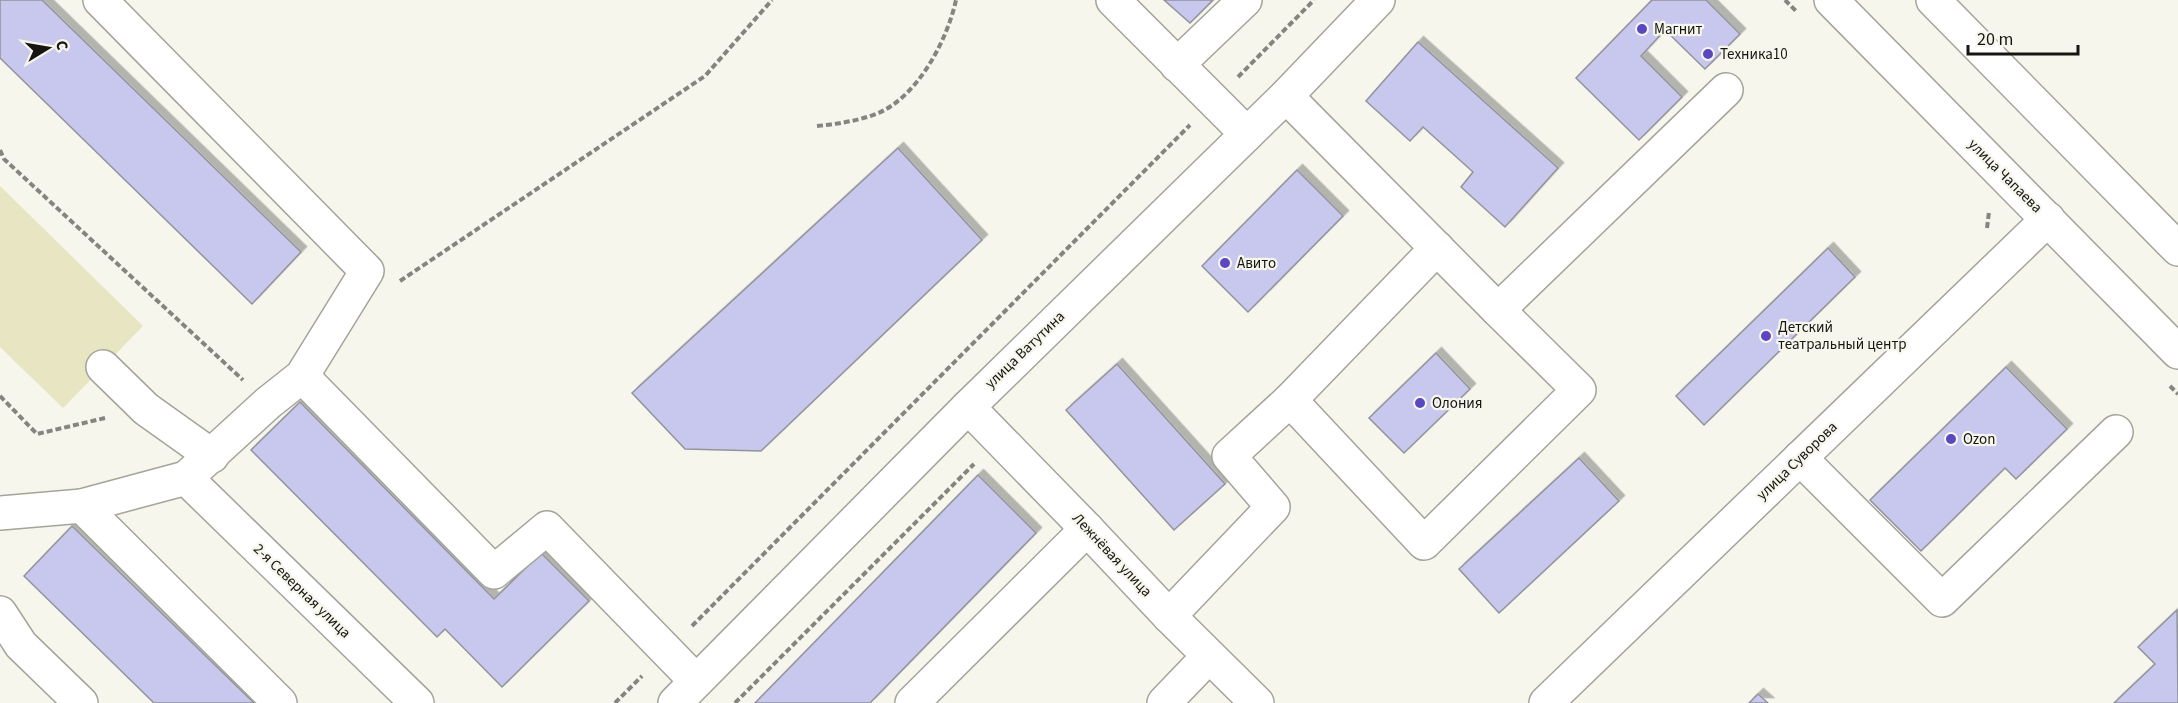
<svg xmlns="http://www.w3.org/2000/svg" width="2178" height="703" viewBox="0 0 2178 703" font-family="'Source Sans 3',sans-serif">
<style>
.green{fill:#e8e5c3}
.building{fill:#c8c7ee;stroke:#93939c;stroke-width:1.5;filter:url(#shadow)}
.lines{fill:none;stroke-linecap:round;stroke-linejoin:round}
.minor-casing{stroke:#a4a49b;stroke-width:36}
.major-casing{stroke:#a4a49b;stroke-width:36}
.path{stroke:#85847e;stroke-width:4;stroke-dasharray:6 3;stroke-linecap:butt}
.minor{stroke:#fff;stroke-width:33}
.major{stroke:#fff;stroke-width:33}
.poi-dot{fill:#5b47bf;stroke:#f6f6ed;stroke-width:2}
.labels{text-anchor:middle;dominant-baseline:central;stroke-width:4.5;stroke-linejoin:round;paint-order:stroke}
.poi-label{font-size:15px;fill:#161512;stroke:#f6f6ed;text-anchor:start}
.street-label{font-size:15px;fill:#161512;stroke:#f6f6ed}
</style>
<defs>
<filter id="shadow"><feDropShadow dx="5.5" dy="-5.5" stdDeviation="0" flood-color="#0004"/></filter>
</defs>
<rect width="100%" height="100%" fill="#f6f6ed"/>
<polygon class="green" points="0,186 143,326 63,408 0,347"/>
<g class="building">
<polygon points="0,0 42,0 301,252 252,304 0,58"/>
<polygon points="1164,0 1213,0 1190,23"/>
<polygon points="1652,0 1706,0 1740,34 1705,69 1665,30 1641,56 1682,97 1639,140 1576,78"/>
<polygon points="1418,42 1558,168 1505,227 1461,187 1473,172 1423,127 1410,141 1366,101"/>
<polygon points="898,148 982,240 761,451 685,449 632,393"/>
<polygon points="1297,170 1343,216 1248,312 1202,266"/>
<polygon points="1828,248 1855,277 1704,425 1676,396"/>
<polygon points="1436,353 1470,389 1404,453 1369,418"/>
<polygon points="1117,364 1225,484 1174,530 1066,410"/>
<polygon points="2006,367 2067,429 2016,479 2005,468 1921,551 1870,500"/>
<polygon points="300,402 494,599 541,553 589,601 502,687 445,629 437,637 251,450"/>
<polygon points="1579,458 1619,501 1499,613 1459,569"/>
<polygon points="978,475 1036,533 870,703 755,703"/>
<polygon points="72,526 254,703 154,703 24,576"/>
<polygon points="2177,610 2178,703 2114,703 2155,664 2138,647"/>
<polygon points="1758,694 1768,703 1749,703"/>
</g>
<g class="lines">
<g class="minor-casing">
<g id="minor">
<polyline points="1113,0 1247,134"/>
<polyline points="1177,65 1245,0"/>
<polyline points="1286,96 1498,310 1726,90"/>
<polyline points="1437,248 1290,400 1424,543 1579,390 1498,310"/>
<polyline points="103,367 146,409 212,456"/>
<polyline points="302,376 494,572 547,528 696,681"/>
<polyline points="968,407 1087,529 1169,616 1257,703"/>
<polyline points="1800,458 1942,600 2116,432"/>
<polyline points="186,478 417,703"/>
<polyline points="82,506 280,703"/>
<polyline points="0,513 82,506 186,478 268,403 302,376 367,271 100,0"/>
<polyline points="0,613 21,645 81,703"/>
<polyline points="1169,616 1273,507 1229,456 1290,400"/>
<polyline points="912,703 1087,529"/>
<polyline points="1164,703 1209,656"/>
<polyline points="1546,703 2048,219"/>
</g>
</g>
<g class="major-casing">
<g id="major">
<polyline points="1831,0 2178,352"/>
<polyline points="1933,0 2178,249"/>
<polyline points="675,703 968,407 1286,96 1378,0"/>
</g>
</g>
<g class="path">
<polyline points="1785,0 1797,12"/>
<polyline points="1238,77 1314,0"/>
<path d="M817,126C837,124 857,121 876,114C917,98 947,41 956,0"/>
<polyline points="0,150 4,159 243,380"/>
<polyline points="1987,228 1989,212"/>
<polyline points="400,281 705,76 772,0"/>
<polyline points="2170,386 2178,394"/>
<polyline points="0,396 37,434 105,418"/>
<polyline points="692,626 1190,125"/>
<polyline points="615,703 642,676"/>
<polyline points="735,703 974,464"/>
</g>
<use href="#minor" class="minor"/>
<use href="#major" class="major"/>
</g>
<g class="poi-dot">
<circle cx="1642" cy="29" r="6"/>
<circle cx="1708" cy="54" r="6"/>
<circle cx="1225" cy="263" r="6"/>
<circle cx="1766" cy="336" r="6"/>
<circle cx="1420" cy="403" r="6"/>
<circle cx="1951" cy="439" r="6"/>
</g>
<g class="labels">
<g class="poi-label">
<text x="1654" y="29">Магнит</text>
<text x="1720" y="54">Техника10</text>
<text x="1237" y="263">Авито</text>
<text x="1778" y="327">Детский<tspan x="1778" dy="17">театральный центр</tspan></text>
<text x="1432" y="403">Олония</text>
<text x="1963" y="439">Ozon</text>
</g>
<g class="street-label">
<text transform="translate(2005 176) rotate(45)">улица Чапаева</text>
<text transform="translate(1025 350) rotate(-44)">улица Ватутина</text>
<text transform="translate(1797 461) rotate(-44)">улица Суворова</text>
<text transform="translate(1112 555) rotate(47)">Лежнёвая улица</text>
<text transform="translate(302 591) rotate(44)">2-я Северная улица</text>
</g>
</g>
<g transform="translate(48 48) rotate(79)" stroke="#f6f6ed" stroke-width="4.5" paint-order="stroke">
<path d="M0-4.5L10 22L0 15L-10 22Z" fill="#161512"/>
<text y="-9" font-size="16" font-weight="bold" text-anchor="middle" fill="#161512">С</text>
</g>
<path d="M1968 45v9h110v-9" fill="none" stroke="#161512" stroke-width="3"/>
<text x="1977" y="45" font-size="18" fill="#161512" stroke="#f6f6ed" stroke-width="4.5" paint-order="stroke">20 m</text>
</svg>
